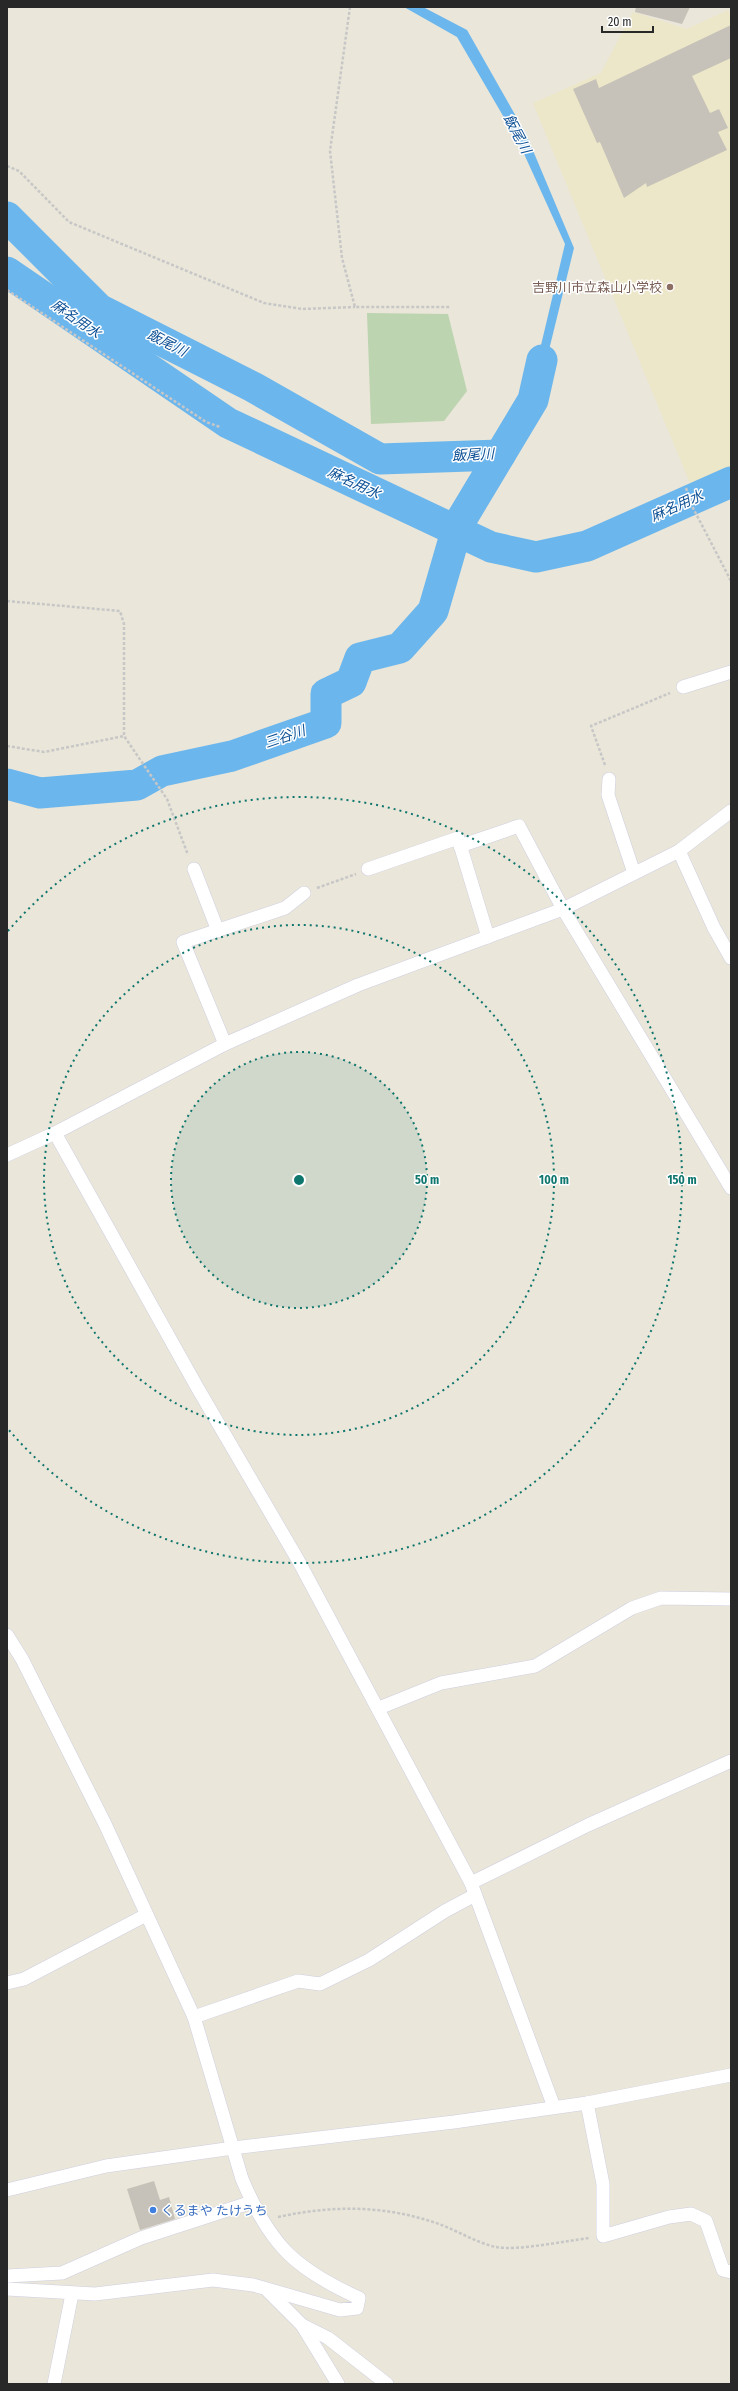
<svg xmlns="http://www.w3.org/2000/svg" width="738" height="2391" viewBox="0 0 738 2391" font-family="'Fira Sans Condensed','Noto Sans JP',sans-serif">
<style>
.education{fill:#ece7c8}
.cemetery{fill:#bcd4b0}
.water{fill:#6bb6ed}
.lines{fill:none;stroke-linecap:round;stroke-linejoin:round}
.river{stroke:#6bb6ed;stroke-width:31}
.building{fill:#c6c2b9}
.minor-casing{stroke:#cfcfe1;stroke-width:14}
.path{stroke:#c7c7c7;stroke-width:2.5;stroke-dasharray:3 2;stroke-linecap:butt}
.minor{stroke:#fff;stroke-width:13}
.ring{fill:none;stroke:#0f766e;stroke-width:2;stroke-dasharray:2 4}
.education-dot{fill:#8d6e63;stroke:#fff;stroke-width:1.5}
.shop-dot{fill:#3f7fe0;stroke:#fff;stroke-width:1.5}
.labels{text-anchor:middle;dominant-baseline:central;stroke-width:3;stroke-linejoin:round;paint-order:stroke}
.education-label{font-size:13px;fill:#785e54;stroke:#fff;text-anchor:end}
.shop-label{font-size:13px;fill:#366cbe;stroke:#fff;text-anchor:start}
.water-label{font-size:14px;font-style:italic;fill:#0e5196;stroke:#fff}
.centre{fill:#0f766e;stroke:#fff;stroke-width:2}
.ring-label{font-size:12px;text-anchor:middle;font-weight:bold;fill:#0f766e;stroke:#fff;stroke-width:3;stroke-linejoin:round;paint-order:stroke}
</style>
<rect width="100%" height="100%" fill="#eae6d9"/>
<polygon class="education" points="728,10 731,16 731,470 692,488 533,103 601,73 633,12 687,29"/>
<polygon class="cemetery" points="367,313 448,314 467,391 444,421 371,424"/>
<polygon class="water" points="404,7 423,7 467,30 526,134 574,248 536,403 528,400 565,244 520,145 457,37"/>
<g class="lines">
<g class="river">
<polyline points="7,217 99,309 253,387 380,459 500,455"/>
<polyline points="7,272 228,423 491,547 536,557 587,546 731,482"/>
<polyline points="461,520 533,400 542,360"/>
<polyline points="7,784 40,793 137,785 162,771 232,756 326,723 326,694 351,682 360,658 400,648 433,611 453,542"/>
</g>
</g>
<g class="building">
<polygon points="636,7 690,7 682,24 635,12"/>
<polygon points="731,25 731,58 692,76 710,113 719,109 728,128 718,132 727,150 647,187 646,183 624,198 600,142 597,143 573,89 596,79 599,88"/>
<polygon points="154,2181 160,2200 169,2197 175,2219 140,2230 127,2189"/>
</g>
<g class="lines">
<g class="minor-casing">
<g id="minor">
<polyline points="683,687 731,672"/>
<polyline points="609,779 608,795 634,873"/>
<polyline points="460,846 519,826 563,909 731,1188"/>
<polyline points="679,851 714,928 731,958"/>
<polyline points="194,869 218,931"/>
<polyline points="368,869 458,838 488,937"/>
<polyline points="225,1044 183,942 285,908 304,893"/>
<polyline points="55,1133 197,1387 298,1560 471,1883 554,2107"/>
<polyline points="7,1155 55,1133 225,1044 358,985 563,909 679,851 731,811"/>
<path d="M7,1635L22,1659L105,1824L194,2017L242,2179C270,2245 295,2269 359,2298L357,2308L340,2310L253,2285L213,2280L95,2294L7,2289"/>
<polyline points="379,1708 441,1683 535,1666 632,1608 661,1598 731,1599"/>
<polyline points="471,1883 588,1825 731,1761"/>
<polyline points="7,1983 24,1979 146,1915"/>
<polyline points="194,2017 298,1981 320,1984 369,1960 445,1911 475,1895"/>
<polyline points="587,2103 603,2184 603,2236 669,2217 691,2214 706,2221 723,2270 731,2272"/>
<polyline points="7,2190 106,2166 233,2148 454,2122 587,2103 731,2075"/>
<polyline points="7,2276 62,2273 141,2238 252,2202"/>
<polyline points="268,2291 302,2325 328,2338 387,2384"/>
<polyline points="302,2325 338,2384"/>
<polyline points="54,2384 72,2294"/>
</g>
</g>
<g class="path">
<polyline points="350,7 330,151 342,258 355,307 450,307"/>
<polyline points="7,166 19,171 69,222 264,303 302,309 355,307"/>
<polyline points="7,290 206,422 220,427"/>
<polyline points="686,488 693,508 731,581"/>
<polyline points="7,601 120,611 124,624 124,736 167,799 188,855"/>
<polyline points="7,746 44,752 124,736"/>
<polyline points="605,765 591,726 670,693"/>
<polyline points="317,888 356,874"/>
<path d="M278,2217C334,2205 385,2205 439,2224C458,2231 477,2243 496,2247C517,2251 566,2241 589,2238"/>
</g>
<use href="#minor" class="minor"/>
</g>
<circle cx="299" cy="1180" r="128" fill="#0f766e" fill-opacity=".12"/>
<g class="ring">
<circle cx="299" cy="1180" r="128"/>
<circle cx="299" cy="1180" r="255"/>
<path d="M8 931A383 383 0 1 1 8 1429"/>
</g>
<circle class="education-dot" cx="670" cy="287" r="4"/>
<circle class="shop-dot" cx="153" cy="2210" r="4"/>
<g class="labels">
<g class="education-label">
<text x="662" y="287">吉野川市立森山小学校</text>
</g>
<g class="shop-label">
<text x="161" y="2210">くるまや たけうち</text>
</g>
<g class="water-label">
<text transform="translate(517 134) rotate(62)">飯尾川</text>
<text transform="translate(76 319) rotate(35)">麻名用水</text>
<text transform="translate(167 343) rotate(27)">飯尾川</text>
<text transform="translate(473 455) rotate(-3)">飯尾川</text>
<text transform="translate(354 483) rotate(25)">麻名用水</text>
<text transform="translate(677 506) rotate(-24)">麻名用水</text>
<text transform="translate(285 737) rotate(-19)">三谷川</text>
</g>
</g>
<circle cx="299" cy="1180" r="6" class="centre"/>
<g class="ring-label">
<text x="427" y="1184">50 m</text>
<text x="554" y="1184">100 m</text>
<text x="682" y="1184">150 m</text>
</g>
<rect width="738" height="2391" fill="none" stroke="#282828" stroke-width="16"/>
<path d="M602 26v6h51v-6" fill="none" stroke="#282828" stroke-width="2"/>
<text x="608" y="26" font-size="12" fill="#282828" stroke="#ffffff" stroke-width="3" paint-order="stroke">20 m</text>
</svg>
